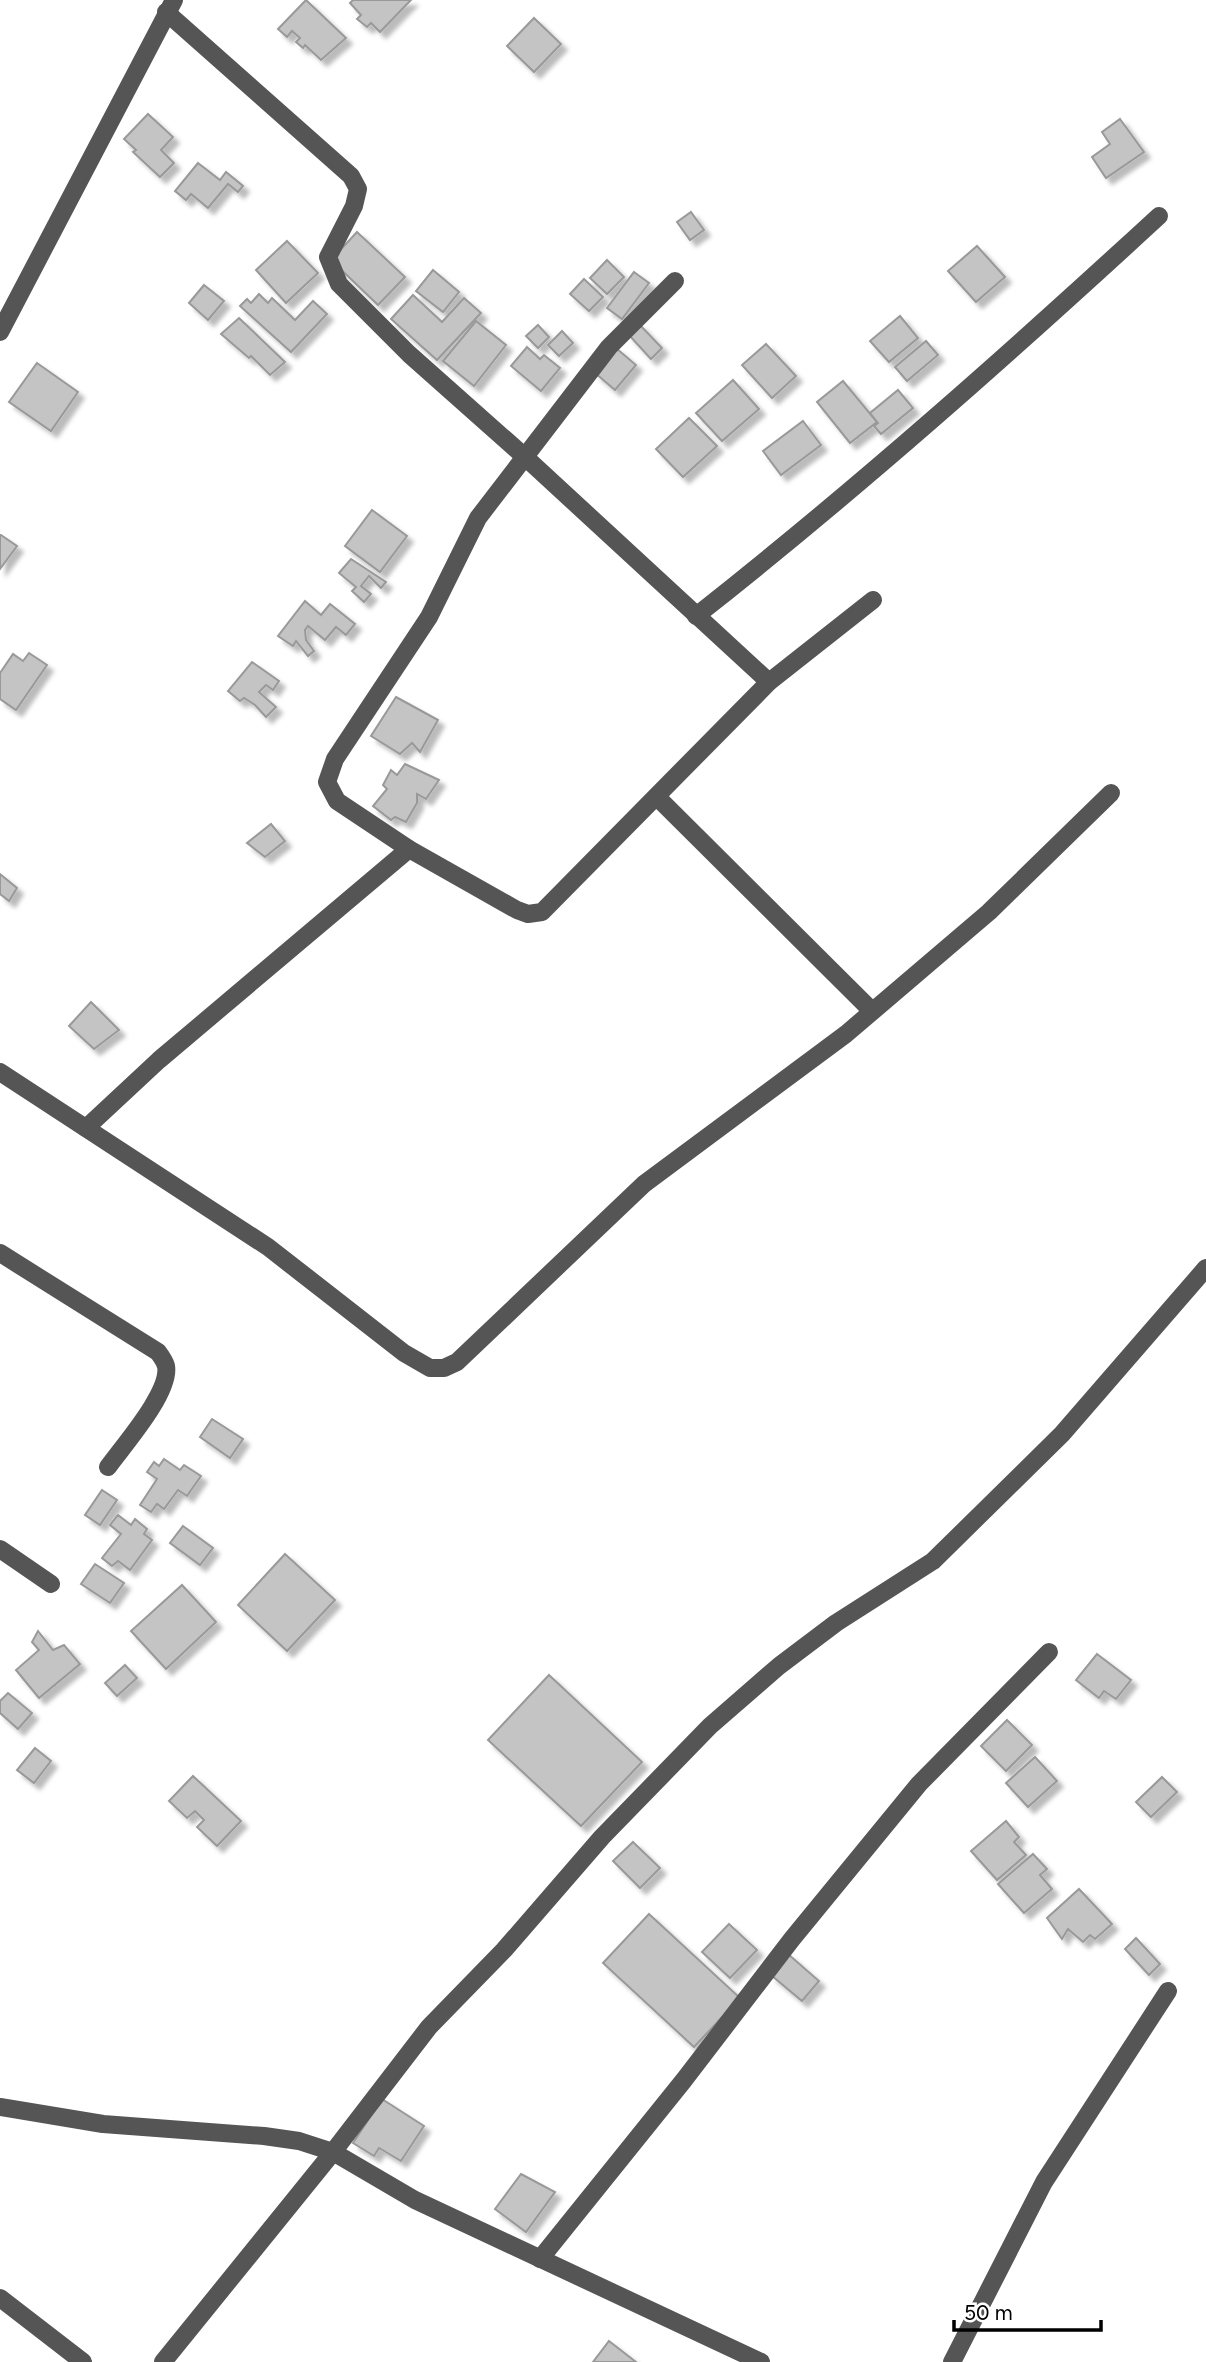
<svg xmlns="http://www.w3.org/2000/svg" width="1206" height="2362" viewBox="0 0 1206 2362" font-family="Figtree,sans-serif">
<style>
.building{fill:#c4c4c4;stroke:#999;stroke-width:2;filter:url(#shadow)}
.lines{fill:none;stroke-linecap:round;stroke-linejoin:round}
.minor{stroke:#555;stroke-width:18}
</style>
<defs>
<filter id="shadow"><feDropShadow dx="6" dy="6" stdDeviation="2" flood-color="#0004"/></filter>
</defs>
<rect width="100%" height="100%" fill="#fff"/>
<g class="building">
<polygon points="306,0 346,38 321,60 305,45 303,48 296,42 300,38 292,31 287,37 278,29"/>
<polygon points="353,0 411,0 380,32 371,23 367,27 357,19 361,15 350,3"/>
<polygon points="534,18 561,44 534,72 507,46"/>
<polygon points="148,114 173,137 161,150 174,163 160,177 133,152 136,150 124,139"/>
<polygon points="1120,119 1144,152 1106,178 1092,157 1110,144 1102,132"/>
<polygon points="198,163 220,180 226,172 243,186 238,192 228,184 208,208 191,194 186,200 175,191"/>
<polygon points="691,212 704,230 690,240 677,222"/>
<polygon points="357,232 405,277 378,305 331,260"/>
<polygon points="287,241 318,273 286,303 256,270"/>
<polygon points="977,246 1005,277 976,302 948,271"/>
<polygon points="607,260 624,277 607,294 590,278"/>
<polygon points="433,270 459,292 443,312 416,291"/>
<polygon points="634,272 649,283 622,319 607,308"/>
<polygon points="584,279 603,297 589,311 570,294"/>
<polygon points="204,285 224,301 208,320 189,303"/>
<polygon points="259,294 268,303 272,298 295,320 313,301 327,314 291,352 240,306 247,299 251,303"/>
<polygon points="413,295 442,322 464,298 481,313 437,360 391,319"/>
<polygon points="900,316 918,338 889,362 870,341"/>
<polygon points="239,318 285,362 270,375 251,356 249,358 221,334"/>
<polygon points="476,321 506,345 474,386 443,361"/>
<polygon points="639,324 662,348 651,359 628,334"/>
<polygon points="538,325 549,337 538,348 526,336"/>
<polygon points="562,331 573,343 559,356 548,345"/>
<polygon points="926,341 938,355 907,381 895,367"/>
<polygon points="766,344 796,376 772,398 742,365"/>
<polygon points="527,347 540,359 544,355 560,368 541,391 511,366"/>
<polygon points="616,348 636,365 615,390 595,373"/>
<polygon points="37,363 78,392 51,431 9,402"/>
<polygon points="733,380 759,409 722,441 696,413"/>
<polygon points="843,381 877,422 850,443 817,402"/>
<polygon points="898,390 913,408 881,434 874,426 878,423 870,413"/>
<polygon points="689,418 717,446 683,477 656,449"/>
<polygon points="803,421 821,445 781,475 763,451"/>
<polygon points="372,510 407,536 380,572 345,546"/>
<polygon points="1,535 17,546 0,569 0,535"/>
<polygon points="351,559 386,582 381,588 369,576 361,586 371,594 364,602 352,591 356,587 339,573"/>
<polygon points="305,601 321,615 330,604 355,624 346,635 336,627 325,640 308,626 305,630 306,640 314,651 308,656 296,641 293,646 278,636"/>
<polygon points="29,653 47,665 16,710 0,699 0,673 13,654 23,661"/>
<polygon points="252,662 279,681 273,690 266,685 259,692 276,707 266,717 255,705 244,698 240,701 228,691"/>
<polygon points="396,697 438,720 420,752 412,743 400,754 371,736"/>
<polygon points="405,764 439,780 426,799 417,794 417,803 406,822 395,817 391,820 373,806 387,789 383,785 391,770 397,775"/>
<polygon points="271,824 285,841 265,857 247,843"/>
<polygon points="0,874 17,888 9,901 0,894"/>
<polygon points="91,1002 119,1030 94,1049 69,1026"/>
<polygon points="212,1419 243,1439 230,1458 200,1437"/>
<polygon points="164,1459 180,1470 184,1465 201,1476 187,1496 178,1490 164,1509 157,1504 151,1512 140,1505 157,1479 147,1472 154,1462 159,1466"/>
<polygon points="102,1490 117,1500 100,1525 85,1515"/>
<polygon points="118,1515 131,1525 135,1519 147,1529 144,1534 152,1540 130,1570 118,1561 112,1566 102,1558 121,1534 110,1525"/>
<polygon points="183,1526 213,1548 200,1565 170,1543"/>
<polygon points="285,1554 335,1600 287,1651 238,1605"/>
<polygon points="95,1564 124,1583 110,1603 81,1584"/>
<polygon points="182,1585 216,1622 166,1669 131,1631"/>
<polygon points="38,1631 53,1650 64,1645 80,1664 39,1698 16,1670 39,1650 32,1642"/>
<polygon points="1097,1654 1131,1680 1116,1699 1104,1691 1099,1698 1076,1680"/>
<polygon points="125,1665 137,1678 117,1696 105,1683"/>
<polygon points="549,1675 642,1762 581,1826 488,1740"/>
<polygon points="8,1693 32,1713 18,1729 0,1713 0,1701"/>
<polygon points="1007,1720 1032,1745 1006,1771 981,1746"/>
<polygon points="35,1748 51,1761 34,1783 17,1770"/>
<polygon points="1035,1757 1057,1781 1028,1807 1006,1783"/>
<polygon points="193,1776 241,1821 217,1846 197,1827 204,1820 195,1811 187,1818 169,1801"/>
<polygon points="1162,1777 1177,1792 1151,1817 1136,1802"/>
<polygon points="1006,1821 1019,1837 1014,1842 1026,1855 997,1880 971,1851"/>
<polygon points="633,1842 660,1868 640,1888 613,1861"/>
<polygon points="1033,1854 1047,1869 1040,1875 1052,1889 1024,1913 998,1884"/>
<polygon points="1079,1889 1112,1924 1095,1939 1090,1935 1083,1942 1068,1929 1062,1939 1047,1918"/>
<polygon points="649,1914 740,1998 694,2047 603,1963"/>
<polygon points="729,1924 757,1950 730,1978 702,1952"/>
<polygon points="1136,1938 1160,1964 1149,1975 1125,1949"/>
<polygon points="788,1954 819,1981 802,2001 771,1975"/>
<polygon points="382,2099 424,2126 401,2161 379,2148 374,2156 353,2143"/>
<polygon points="521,2174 555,2192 526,2232 495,2209"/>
<polygon points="609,2341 636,2362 593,2362"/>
</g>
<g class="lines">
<g class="minor">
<polyline points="166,12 351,176 358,189 354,206 328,257 339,284 409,354 525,457 769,682"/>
<polyline points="675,281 609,347 478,518 429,617 335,759 327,782 337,801 409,849 517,910 528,914 542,912 769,682 873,600"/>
<polyline points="0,332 174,0"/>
<path d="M696,616C856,490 1009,354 1159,216"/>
<polyline points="657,797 872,1011"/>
<polyline points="0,1072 268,1247 404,1353 430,1368 444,1368 457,1362 644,1184 846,1034 989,912 1111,793"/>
<polyline points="86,1128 159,1060 409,849"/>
<path d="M0,1253L158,1352C161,1356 165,1362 166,1366C171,1392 123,1446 108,1467"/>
<polyline points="0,1549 51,1584"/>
<polyline points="0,2107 103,2124 264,2136 299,2141 333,2152 415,2200 761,2362"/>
<polyline points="540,2259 684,2080 792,1939 919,1784 1049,1652"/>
<polyline points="0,2298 83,2362"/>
<polyline points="163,2362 333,2152 429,2027 504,1950 602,1837 710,1726 779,1666 836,1623 933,1561 1062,1434 1206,1268"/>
<polyline points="952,2362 1044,2182 1168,1991"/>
</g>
</g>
<path d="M954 2320v10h147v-10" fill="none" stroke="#000000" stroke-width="3.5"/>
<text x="964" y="2320" font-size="21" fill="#000000" stroke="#ffffff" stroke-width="5" paint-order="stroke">50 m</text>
</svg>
